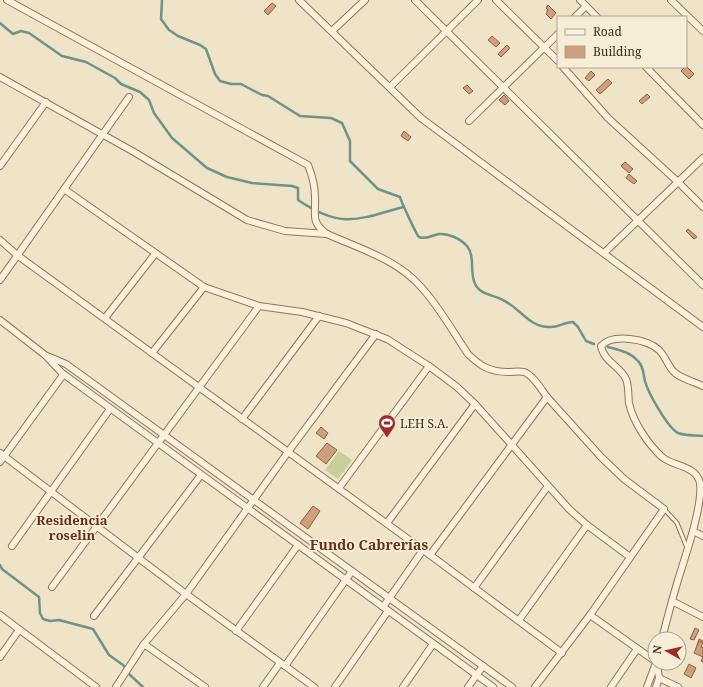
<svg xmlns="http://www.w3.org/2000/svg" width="703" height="687" viewBox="0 0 703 687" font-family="'Noto Serif',serif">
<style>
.green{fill:#c9cf9b}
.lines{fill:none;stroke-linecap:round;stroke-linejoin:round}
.stream{stroke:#6f938a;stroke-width:2.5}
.building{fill:#cf9f7d;stroke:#8d5f41}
.service-casing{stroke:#8d765c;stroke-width:5}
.minor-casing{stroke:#8d765c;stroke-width:8}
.service{stroke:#faf1dc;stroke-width:3}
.minor{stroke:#faf1dc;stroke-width:6}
.labels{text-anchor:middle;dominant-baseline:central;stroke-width:3.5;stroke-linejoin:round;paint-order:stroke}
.poi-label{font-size:12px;fill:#3d2e20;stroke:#f7eed8;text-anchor:start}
.neighbourhood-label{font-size:13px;font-weight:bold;fill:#6b2e1e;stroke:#f7eed8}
.quarter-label{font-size:14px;font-weight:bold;fill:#6b2e1e;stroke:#f7eed8}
</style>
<rect width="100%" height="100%" fill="#f0e4c8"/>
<polygon class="green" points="339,451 352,460 338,479 325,470"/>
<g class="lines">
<g class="stream">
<path d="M162,0L161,19L169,30L178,36L200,45L206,49L215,74L220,81L231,84H241L262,95L268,96L300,116L331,118L342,123L350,141V161L378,189L400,197C401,201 417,236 419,237C426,240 432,235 439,234C448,233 461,239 467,246C475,256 470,270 474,281C478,295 492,294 503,300C520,308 529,327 549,327C558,328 564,322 573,322L578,327L586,341L594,344"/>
<path d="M0,23L13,34L21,31L29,33L62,56L86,62L115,78L121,84L140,92L149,100L154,113L172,138L207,168L227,177L252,183L292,186L298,188V200C341,229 357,220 403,207"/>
<path d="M608,347C619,350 630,352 638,361C644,367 643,374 645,381C648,393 668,428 678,433C686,436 695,435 703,436"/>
<polyline points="0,565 2,569 39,597 40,613 43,619 50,621 59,620 93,629 109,655 123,665 130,675 143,687"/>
</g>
</g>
<g class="building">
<polygon points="272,3 276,6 268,15 264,11"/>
<polygon points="548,5 556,13 551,19 546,14 548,10 546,8"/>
<polygon points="492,36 500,43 496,47 488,40"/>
<polygon points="507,45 510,48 501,57 498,54"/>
<polygon points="686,66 694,74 689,79 681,71"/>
<polygon points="591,71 595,75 589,81 585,78"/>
<polygon points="608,79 612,83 600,94 596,90"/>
<polygon points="467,85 473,91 469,94 463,88"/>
<polygon points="647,94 650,97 642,104 639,101"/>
<polygon points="504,95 509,101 505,105 499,100"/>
<polygon points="404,131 411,137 408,141 401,136"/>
<polygon points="625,162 633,169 629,173 621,166"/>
<polygon points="629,174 637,181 634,184 626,178"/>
<polygon points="688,229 697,237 694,239 686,231"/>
<polygon points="321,427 328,433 324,439 316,433"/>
<polygon points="327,443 337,450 326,464 316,456"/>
<polygon points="313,506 320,511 308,529 300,523"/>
<polygon points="695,628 699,630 694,640 690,639"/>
<polygon points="699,639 703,641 701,647 703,648 703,662 701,661 703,657 695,652"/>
<polygon points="699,641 703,643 701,647 703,648 703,657 694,653"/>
<polygon points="689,664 696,668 691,678 684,674"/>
</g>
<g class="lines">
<g class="service-casing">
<polyline id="service" points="664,509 677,523 687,548"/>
</g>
<g class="minor-casing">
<g id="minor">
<path d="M7,0L308,165C312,175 315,186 315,197C316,214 310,222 327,234C360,249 397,259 422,288C440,308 453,332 468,354C480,366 490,372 508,372C513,372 519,371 524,372C533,375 541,389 547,397"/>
<polyline points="299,0 421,118 703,327"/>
<polyline points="415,0 703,285"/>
<polyline points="496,0 558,61"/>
<polyline points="580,0 597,17"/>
<polyline points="671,0 703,31"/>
<polyline points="575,17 586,6"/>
<polyline points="332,31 365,0"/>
<polyline points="563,67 608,118 678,182 703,207"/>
<polyline points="646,67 703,125"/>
<polyline points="0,77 134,152 247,220 285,231 327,234"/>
<polyline points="390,87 478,0"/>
<polyline points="469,121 558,34"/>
<polyline points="0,166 46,102"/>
<polyline points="64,189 204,287 259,306 302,312 346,323 387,339 429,366 457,387 475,404 569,509 587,525 630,557"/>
<polyline points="0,240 17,255 430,555 562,653"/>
<polyline points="605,252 703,158"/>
<polyline points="0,280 129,97"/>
<polyline points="105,318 155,254"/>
<polyline points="0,320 45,355 62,373 493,687"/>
<polyline points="152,353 204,287"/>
<polyline points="47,356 66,364 512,687"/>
<polyline points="242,419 319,316"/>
<polyline points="0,453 186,594 314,687"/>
<polyline points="0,462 63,375"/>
<polyline points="339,488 429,366"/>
<polyline points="387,523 475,404"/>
<polyline points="693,531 703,536"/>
<polyline points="12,546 110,409"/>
<polyline points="430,555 547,397 601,457 624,479 664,509 590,615 535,687"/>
<polyline points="52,587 259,306"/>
<polyline points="474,588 548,486"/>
<polyline points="672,601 703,617"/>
<polyline points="383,607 423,550"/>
<polyline points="0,615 96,687"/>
<polyline points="590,615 655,661"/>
<polyline points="94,616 201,475"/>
<polyline points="519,620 587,525"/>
<polyline points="236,631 298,545"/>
<path d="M662,639C667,619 672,600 678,580C685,557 703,506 700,483C696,465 674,467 662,457C648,444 633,422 629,403C628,396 629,386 626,379C620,366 604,362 601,346C613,333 647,339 659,350C666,357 668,367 675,373C683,379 694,382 703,386"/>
<polyline points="144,644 205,687"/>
<polyline points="0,657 19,630"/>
<polyline points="285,666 352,571"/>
<polyline points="659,678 678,687"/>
<polyline points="116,687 144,644 186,594 288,452 376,334"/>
<polyline points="263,687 280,663"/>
<polyline points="335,687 388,611"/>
<polyline points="403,687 433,644"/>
<polyline points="468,687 483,666"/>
<polyline points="611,687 637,649"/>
<polyline points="647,687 656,663"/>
<polyline points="656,687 659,678 657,663"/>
</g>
</g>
<use href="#service" class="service"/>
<use href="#minor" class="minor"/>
</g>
<defs>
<g id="stadium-pin" transform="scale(0.9)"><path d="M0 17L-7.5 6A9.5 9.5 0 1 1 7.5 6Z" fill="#9e2a2b" stroke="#f7eed8"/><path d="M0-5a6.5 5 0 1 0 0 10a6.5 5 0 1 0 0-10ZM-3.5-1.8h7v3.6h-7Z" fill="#fff"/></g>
</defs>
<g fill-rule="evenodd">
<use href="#stadium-pin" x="387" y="423"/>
</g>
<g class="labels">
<g class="poi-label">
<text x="400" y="423">LEH S.A.</text>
</g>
<g class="neighbourhood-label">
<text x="72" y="520">Residencia<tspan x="72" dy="15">roselin</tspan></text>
</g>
<g class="quarter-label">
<text x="369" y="544">Fundo Cabrerías</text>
</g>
</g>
<rect x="557" y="16" width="130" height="52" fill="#f7eed8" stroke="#ada18e"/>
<rect x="565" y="29" width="20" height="6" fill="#faf1dc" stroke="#ada18e"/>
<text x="593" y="36" font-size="12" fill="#3d2e20">Road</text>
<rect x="565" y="46" width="20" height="12" fill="#cf9f7d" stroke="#ada18e"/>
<text x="593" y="56" font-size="12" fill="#3d2e20">Building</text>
<g transform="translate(667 651) rotate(278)"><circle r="19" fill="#f7eed8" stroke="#ada18e"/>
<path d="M0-3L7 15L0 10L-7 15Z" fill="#9e2a2b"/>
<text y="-6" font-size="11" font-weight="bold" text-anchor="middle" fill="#3d2e20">N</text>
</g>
</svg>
